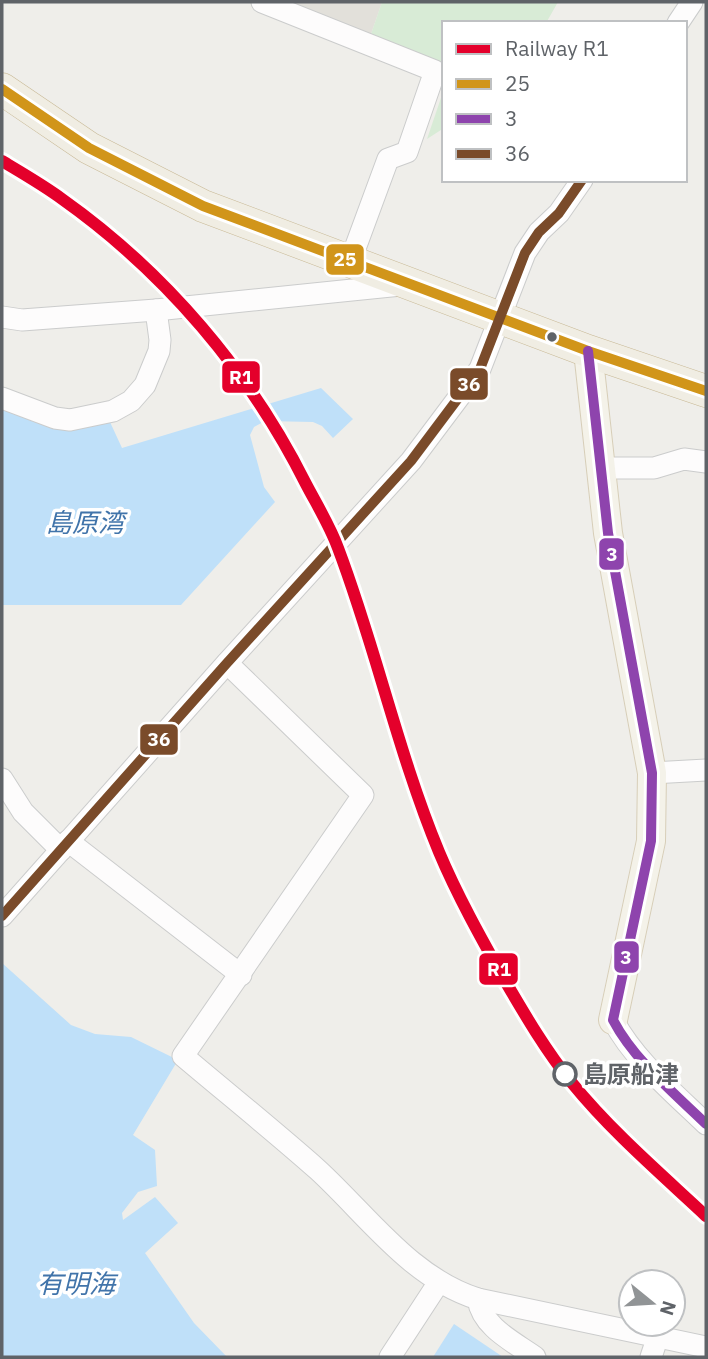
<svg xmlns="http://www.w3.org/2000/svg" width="708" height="1359" viewBox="0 0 708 1359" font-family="'IBM Plex Sans','Noto Sans JP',sans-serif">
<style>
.education{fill:#e2e0da}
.green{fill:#d8ebd6}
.water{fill:#bfe0f9}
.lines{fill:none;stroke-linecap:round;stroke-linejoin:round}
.minor-casing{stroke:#cbcccc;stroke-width:23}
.major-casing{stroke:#d7ceb8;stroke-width:30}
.highway-casing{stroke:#c8b996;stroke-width:33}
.minor{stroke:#fdfcfc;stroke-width:21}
.major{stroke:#f4f2e9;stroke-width:28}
.highway{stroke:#f0ede3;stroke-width:32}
.bus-1-casing{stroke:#fff;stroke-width:16}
.bus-2-casing{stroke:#fff;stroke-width:16}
.bus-3-casing{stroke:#fff;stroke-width:16}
.bus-1{stroke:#d1951a;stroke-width:10}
.bus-2{stroke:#8e44ad;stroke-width:10}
.bus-3{stroke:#7a4b2a;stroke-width:10}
.rail-1-casing{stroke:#fff;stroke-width:18}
.rail-1{stroke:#e4002b;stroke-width:12}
.bus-dot{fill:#5f6368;stroke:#fff;stroke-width:2.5}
.stop-dot{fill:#fff;stroke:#5f6368;stroke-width:3.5}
.labels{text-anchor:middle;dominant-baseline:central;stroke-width:7;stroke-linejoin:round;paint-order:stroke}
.stop-label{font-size:24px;font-weight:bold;fill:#5f6368;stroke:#fff;text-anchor:start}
.water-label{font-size:26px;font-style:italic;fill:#4174aa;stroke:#fff}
.line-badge{stroke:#fff;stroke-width:2.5}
.badge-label{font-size:19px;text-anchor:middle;font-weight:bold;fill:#fff}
</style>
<rect width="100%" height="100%" fill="#efeeea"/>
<polygon class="education" points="287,2 382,2 370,37"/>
<g class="green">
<polygon points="382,2 558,2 546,23 444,23 444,67 370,37"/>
<polygon points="444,89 444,128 427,139"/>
</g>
<g class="water">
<polygon points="321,388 353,419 333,438 322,426 313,422 265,421 254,427 250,435 264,487 275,502 181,605 2,605 2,407 54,426 110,422 122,448"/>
<polygon points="2,963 71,1025 95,1034 131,1037 178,1060 133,1135 155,1150 157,1186 138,1192 122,1213 123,1220 155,1197 178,1223 145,1253 194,1323 227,1357 2,1357"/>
<polygon points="454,1324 503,1357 433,1357"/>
</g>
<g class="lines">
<g class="minor-casing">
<g id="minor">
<polyline points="262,2 435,71 407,152 388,159 350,262"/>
<polyline points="678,23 692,2"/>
<polyline points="2,317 22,320 156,310 401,285"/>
<polyline points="2,398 55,418 70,420 113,411 131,401 145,385 159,351 160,340 156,310"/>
<polyline points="601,468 654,468 684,459 706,462"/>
<path d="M227,663L363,795L183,1056C228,1094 274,1131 318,1170C368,1216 411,1278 478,1299L706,1347"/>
<polyline points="652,773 706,770"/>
<polyline points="2,779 23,812 61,850"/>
<polyline points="68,841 241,975"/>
<polyline points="2,916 227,663 411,461 480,369 525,253 539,232 559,213 582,180"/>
<path d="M613,1020C634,1060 674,1093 706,1124"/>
<path d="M478,1299C482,1327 514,1342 535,1357"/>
<polyline points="390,1357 439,1282"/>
<polyline points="651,1357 658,1336"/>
</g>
</g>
<g class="major-casing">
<polyline id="major" points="588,351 608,533 652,773 651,841 613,1020"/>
</g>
<g class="highway-casing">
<polyline id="highway" points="2,89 89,148 203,206 588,351 706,391"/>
</g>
<use href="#minor" class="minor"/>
<use href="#major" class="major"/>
<use href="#highway" class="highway"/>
<g class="bus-1-casing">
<polyline id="bus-1" points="2,89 89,148 203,206 588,351 706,391"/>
</g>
<g class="bus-2-casing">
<path id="bus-2" d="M588,351L608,533L652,773L651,841L613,1020C634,1060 674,1093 706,1124"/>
</g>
<g class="bus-3-casing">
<polyline id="bus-3" points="2,916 227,663 411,461 480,369 525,253 539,232 559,213 582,180"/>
</g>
<use href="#bus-1" class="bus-1"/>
<use href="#bus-2" class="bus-2"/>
<use href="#bus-3" class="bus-3"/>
<g class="rail-1-casing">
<path id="rail-1" d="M2,161C22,173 43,185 62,199C165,272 250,372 306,484C317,505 330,526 338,548C376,648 398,753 439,852C457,895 481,938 504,979C525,1015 546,1051 572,1083C612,1132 660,1173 706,1216"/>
</g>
<use href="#rail-1" class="rail-1"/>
</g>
<circle class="bus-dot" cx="552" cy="337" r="6"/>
<circle class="stop-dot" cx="565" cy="1074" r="11"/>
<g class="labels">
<g class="stop-label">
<text x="583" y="1074">島原船津</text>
</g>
<g class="water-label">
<text x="85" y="522">島原湾</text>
<text x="76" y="1283">有明海</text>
</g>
</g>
<g class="line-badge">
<rect x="325" y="243" width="40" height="33" rx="7" fill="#d1951a"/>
<rect x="221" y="360" width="40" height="34" rx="7" fill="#e4002b"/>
<rect x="449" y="367" width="40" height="34" rx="7" fill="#7a4b2a"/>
<rect x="598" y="537" width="27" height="34" rx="7" fill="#8e44ad"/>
<rect x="139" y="723" width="40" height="33" rx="7" fill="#7a4b2a"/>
<rect x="613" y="940" width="27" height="34" rx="7" fill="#8e44ad"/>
<rect x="478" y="952" width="41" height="34" rx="7" fill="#e4002b"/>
</g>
<g class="badge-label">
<text x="345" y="266">25</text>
<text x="241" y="384">R1</text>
<text x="469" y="391">36</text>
<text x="612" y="561">3</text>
<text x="159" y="746">36</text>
<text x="626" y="964">3</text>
<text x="499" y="976">R1</text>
</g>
<rect width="708" height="1359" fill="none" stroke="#5f6368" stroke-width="7"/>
<rect x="442" y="21" width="245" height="161" fill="#ffffff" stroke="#bfc1c3" stroke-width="2"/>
<rect x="456" y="44" width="35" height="10" fill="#e4002b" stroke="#bfc1c3" stroke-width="2"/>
<text x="505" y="56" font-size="21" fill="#5f6368">Railway R1</text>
<rect x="456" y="79" width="35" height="10" fill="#d1951a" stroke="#bfc1c3" stroke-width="2"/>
<text x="505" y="91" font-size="21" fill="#5f6368">25</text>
<rect x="456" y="114" width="35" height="10" fill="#8e44ad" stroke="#bfc1c3" stroke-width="2"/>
<text x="505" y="126" font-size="21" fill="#5f6368">3</text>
<rect x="456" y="149" width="35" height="10" fill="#7a4b2a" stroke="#bfc1c3" stroke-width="2"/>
<text x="505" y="161" font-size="21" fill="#5f6368">36</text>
<g transform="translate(652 1303) rotate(108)"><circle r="33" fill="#ffffff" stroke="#bfc1c3" stroke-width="2"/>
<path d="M0-5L12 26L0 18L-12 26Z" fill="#919496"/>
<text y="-10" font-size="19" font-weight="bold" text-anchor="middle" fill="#5f6368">N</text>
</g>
</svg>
